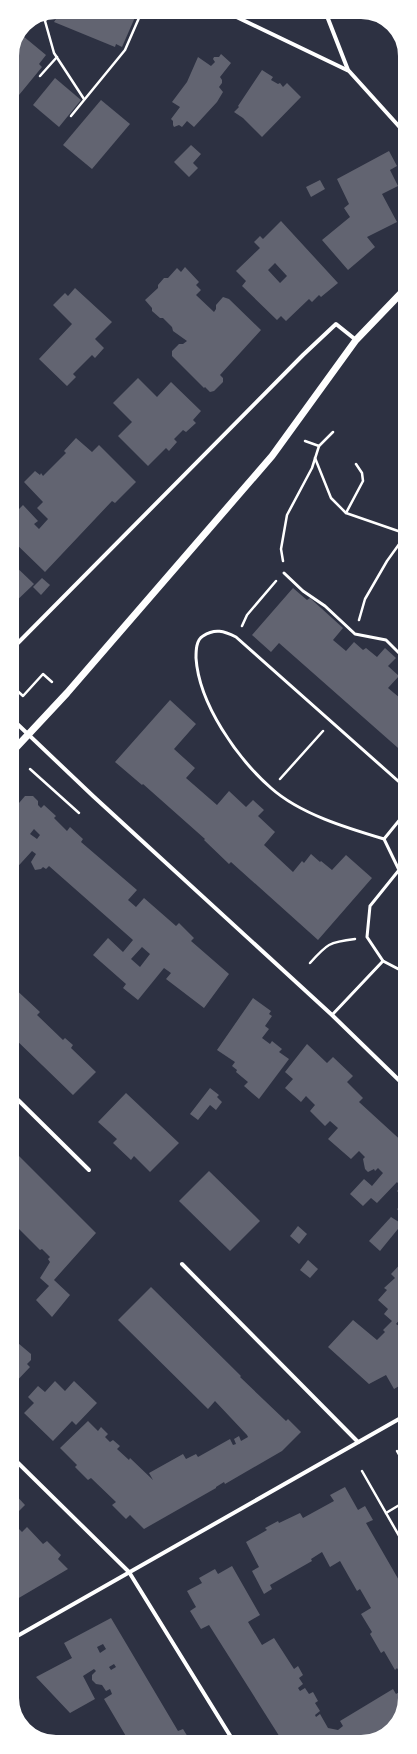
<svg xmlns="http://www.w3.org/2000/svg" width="417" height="1754" viewBox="0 0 417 1754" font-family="'Asap Condensed',sans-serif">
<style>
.building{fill:#626471;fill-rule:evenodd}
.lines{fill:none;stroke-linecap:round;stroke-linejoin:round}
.path{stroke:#fff;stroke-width:2.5}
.service{stroke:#fff;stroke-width:3}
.minor{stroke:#fff;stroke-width:4}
.tertiary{stroke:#fff;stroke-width:7}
.rim{fill:none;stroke:#fff;stroke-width:2}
</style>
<rect width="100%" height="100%" fill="#2d3142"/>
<g class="building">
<polygon points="56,11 126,11 136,15 122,47 116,44 115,47 54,22 56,19 49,17 51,13"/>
<polygon points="380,17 391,22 391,23 385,27"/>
<polygon points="23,36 46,55 39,64 42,67 19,95 11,88 11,56 16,45"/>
<polygon points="221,54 231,63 220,77 222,80 222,83 219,87 223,92 217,102 194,127 187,121 182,127 179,125 174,127 173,125 173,121 171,119 180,107 172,102 187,82 198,57 211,66 215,62 213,59 214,57 219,57"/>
<polygon points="262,70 273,77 271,80 278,84 280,83 283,87 287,83 301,97 262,137 243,118 234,112 239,107 238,106"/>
<polygon points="55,78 81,100 59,127 33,105"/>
<polygon points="101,100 130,124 92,169 63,145"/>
<polygon points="191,145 201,154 193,163 198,168 189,177 174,162"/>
<polygon points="389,151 397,166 390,170 398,186 382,194 397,222 367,237 375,247 348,270 322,240 350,217 344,208 349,204 337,179"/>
<polygon points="320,180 325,189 311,197 306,187"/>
<path d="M281,221L338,283L321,297L319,295L312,302L309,299L286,321L281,316L277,320L242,286L246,281L236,271L260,248L254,242L260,236L263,239ZM275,263L287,276L280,283L268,270Z"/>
<polygon points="185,267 199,282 196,285 201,290 196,295 214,312 216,309 216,305 223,297 229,299 261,330 220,375 223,378 223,382 214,391 210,392 205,387 204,388 172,356 172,351 179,344 183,344 187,341 173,331 172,327 163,318 160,318 152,311 152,308 145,300 158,288 158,285 164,278 168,278 177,268 181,272"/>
<polygon points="75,288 112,322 95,339 104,348 95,358 92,355 73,374 76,377 67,386 39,359 72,324 53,305 65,293 68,296"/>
<polygon points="138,378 157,397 171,382 201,411 193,420 196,423 186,432 183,430 174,439 177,442 169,451 166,448 148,466 118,436 132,422 113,403"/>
<polygon points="76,438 92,452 99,445 136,482 115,503 112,501 45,572 11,539 11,517 23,505 38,521 34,524 39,529 48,519 37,508 43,502 24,482 35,471 40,475 41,473 43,476 66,453 64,451"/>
<polygon points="11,562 34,584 11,606"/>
<polygon points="42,578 50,585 41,595 33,587"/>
<polygon points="293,588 307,600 310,598 343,628 333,640 346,651 354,642 363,650 366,648 377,657 385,648 396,658 388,666 399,676 388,688 406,703 406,755 279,643 271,652 252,635"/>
<polygon points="170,700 196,724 174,749 195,768 186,778 217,805 229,791 246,807 253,800 264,810 258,816 275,832 264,845 293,872 302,861 304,863 311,854 320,862 321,861 332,870 346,855 372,878 318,940 231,862 229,864 204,840 205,839 143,784 142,785 115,762"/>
<path d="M25,796H33L38,801V805L41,808L44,805L56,816L54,818L67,831L70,827L83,839L81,842L137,890L128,900L136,907L144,898L176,926L179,923L194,938L191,941L229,974L204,1008L166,979L171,973L164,968L138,1000L123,988L126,984L93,955L108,938L123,952L133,940L49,866L46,869L43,867L41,869L35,870L31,862L36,854L32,851L11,874V811L15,807L17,809L19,806V803ZM34,829L40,835L37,839L30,834ZM142,947L150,954L140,967L131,959Z"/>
<polygon points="11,985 40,1012 37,1015 63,1040 65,1038 73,1045 71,1048 96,1072 73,1095 11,1035"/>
<polygon points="253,998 271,1011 269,1014 272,1016 265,1026 269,1029 262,1038 270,1044 272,1041 282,1049 279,1052 289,1059 259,1099 244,1086 248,1082 236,1072 237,1070 232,1066 235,1062 217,1050"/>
<polygon points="307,1044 327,1063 333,1057 353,1076 347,1082 363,1098 359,1102 406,1145 406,1221 397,1209 406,1200 397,1191 401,1187 397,1182 377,1203 371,1198 363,1206 350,1194 364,1179 372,1186 383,1173 378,1168 375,1171 374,1169 368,1172 365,1169 363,1159 365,1157 359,1151 351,1159 328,1139 338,1128 330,1121 325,1126 310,1111 315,1105 306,1096 301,1102 285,1088 293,1079 285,1072"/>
<polygon points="210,1088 219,1095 217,1097 222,1102 216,1110 210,1105 198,1120 190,1114"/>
<polygon points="126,1093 179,1143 150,1172 134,1156 131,1160 113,1143 117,1139 98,1122"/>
<polygon points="12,1149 96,1233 54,1280 70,1295 52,1317 36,1300 49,1286 40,1278 50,1262 48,1259 50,1257 42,1249 40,1250 12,1222 12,1215 18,1208 12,1201"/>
<polygon points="209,1171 260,1221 230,1251 179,1201"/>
<polygon points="391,1217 402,1224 380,1251 369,1241"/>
<polygon points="298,1226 307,1234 299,1244 290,1236"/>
<polygon points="406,1258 406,1312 396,1324 405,1330 406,1329 406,1382 394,1389 386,1375 369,1384 328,1347 353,1320 377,1340 385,1332 383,1330 392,1321 384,1314 388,1309 378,1300 387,1290 384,1288 395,1278 391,1274"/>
<polygon points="308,1260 318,1269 310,1278 300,1270"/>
<polygon points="151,1287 241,1376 240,1377 286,1421 288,1419 301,1432 282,1451 225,1484 224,1482 216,1487 216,1488 144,1529 130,1515 126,1519 112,1505 116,1502 91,1478 88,1480 75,1467 77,1465 60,1448 88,1421 98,1431 101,1427 108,1434 105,1437 110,1442 113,1440 120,1446 117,1449 129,1460 130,1458 153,1480 149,1473 183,1454 186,1459 196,1454 198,1457 230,1439 233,1445 236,1444 234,1439 239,1436 241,1441 248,1437 247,1435 215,1401 208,1409 118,1320"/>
<polygon points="12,1338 31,1354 31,1360 27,1364 30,1367 12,1386"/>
<polygon points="55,1381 65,1391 74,1381 97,1403 76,1425 72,1421 53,1441 24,1413 34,1403 28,1397 38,1386 45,1392"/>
<polygon points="345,1487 358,1510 365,1506 373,1520 366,1523 404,1589 406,1589 406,1698 395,1727 369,1742 283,1742 209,1625 201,1629 190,1611 196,1607 187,1591 202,1583 199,1578 215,1569 218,1574 232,1566 260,1615 248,1622 262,1645 274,1638 294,1669 298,1666 303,1675 299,1678 303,1684 298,1688 300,1691 305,1688 309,1694 313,1692 318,1701 315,1703 320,1711 315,1715 316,1717 320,1714 328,1728 338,1730 343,1726 340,1721 393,1689 396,1694 401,1691 406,1683 397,1668 395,1670 384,1651 381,1653 370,1634 372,1632 361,1614 371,1608 360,1589 357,1591 340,1561 330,1567 322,1552 311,1559 312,1561 270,1585 272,1589 264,1594 252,1571 259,1567 246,1542 267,1530 265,1528 278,1521 279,1523 300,1513 303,1518 334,1501 330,1495"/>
<polygon points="12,1491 25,1505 12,1518"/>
<polygon points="12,1522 22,1532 27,1527 43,1544 47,1541 61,1555 58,1559 68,1569 12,1602"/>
<path d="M111,1618L178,1731L183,1729L191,1742L130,1743L104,1699L112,1694L110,1689L106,1691L102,1685L96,1684L92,1680V1675L96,1671L94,1669L83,1676L95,1699L70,1713L36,1677L72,1658L64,1643ZM103,1644L106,1649L100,1653L97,1647ZM114,1664L116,1667L111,1670L109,1667Z"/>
<polygon points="92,1737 95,1743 87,1743"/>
</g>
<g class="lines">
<g class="path">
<polyline points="48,14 45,21 54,53 84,99"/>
<polyline points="40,76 57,57"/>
<polyline points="71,116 125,50 142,11"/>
<polyline points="305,441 319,446"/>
<polyline points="315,458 331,498 346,513 401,532 405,536 387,561 365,599 359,620"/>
<polyline points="346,513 363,481 362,473 356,464"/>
<polyline points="283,561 281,549 287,515 312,468 319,446 333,432"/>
<polyline points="242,626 247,615 276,581"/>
<polyline points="11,685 23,696 43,674 52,682"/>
<polyline points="30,769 79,813"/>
<polyline points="280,779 323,731"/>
<path d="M310,963C327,944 329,942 355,939"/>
<polyline points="397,1451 406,1467"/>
<polyline points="362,1471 406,1548"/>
<polyline points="386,1513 406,1501"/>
</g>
<g class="service">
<polyline points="284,573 303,591 325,606 355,634 386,640 405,659"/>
<path d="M406,788L236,637C224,631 215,628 203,636C196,640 196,651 196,658C199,704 237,758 271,788C300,814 347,828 384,839L399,870L370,906L367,937L383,961L406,973"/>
<polyline points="384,839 406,812"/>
<polyline points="332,1015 383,961"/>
</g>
<g class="minor">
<polyline points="224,11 349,71 405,133"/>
<polyline points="325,11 348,70"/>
<polyline points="11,650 303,355 336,324 356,340"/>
<polyline points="11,718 93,796 332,1015 406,1087"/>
<polyline points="12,1094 89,1170"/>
<polyline points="182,1264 358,1442"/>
<polyline points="12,1457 129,1572 234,1742"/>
<polyline points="12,1639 406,1415"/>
</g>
<polyline class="tertiary" points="11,753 67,693 272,456 356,340 405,289"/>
</g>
<path d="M0 0H417V1754H0ZM56 18H361A38 38 0 0 1 399 56V1698A38 38 0 0 1 361 1736H56A38 38 0 0 1 18 1698V56A38 38 0 0 1 56 18Z" fill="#fff" fill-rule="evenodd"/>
<path class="rim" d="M56 18H361A38 38 0 0 1 399 56V1698A38 38 0 0 1 361 1736H56A38 38 0 0 1 18 1698V56A38 38 0 0 1 56 18Z"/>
</svg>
